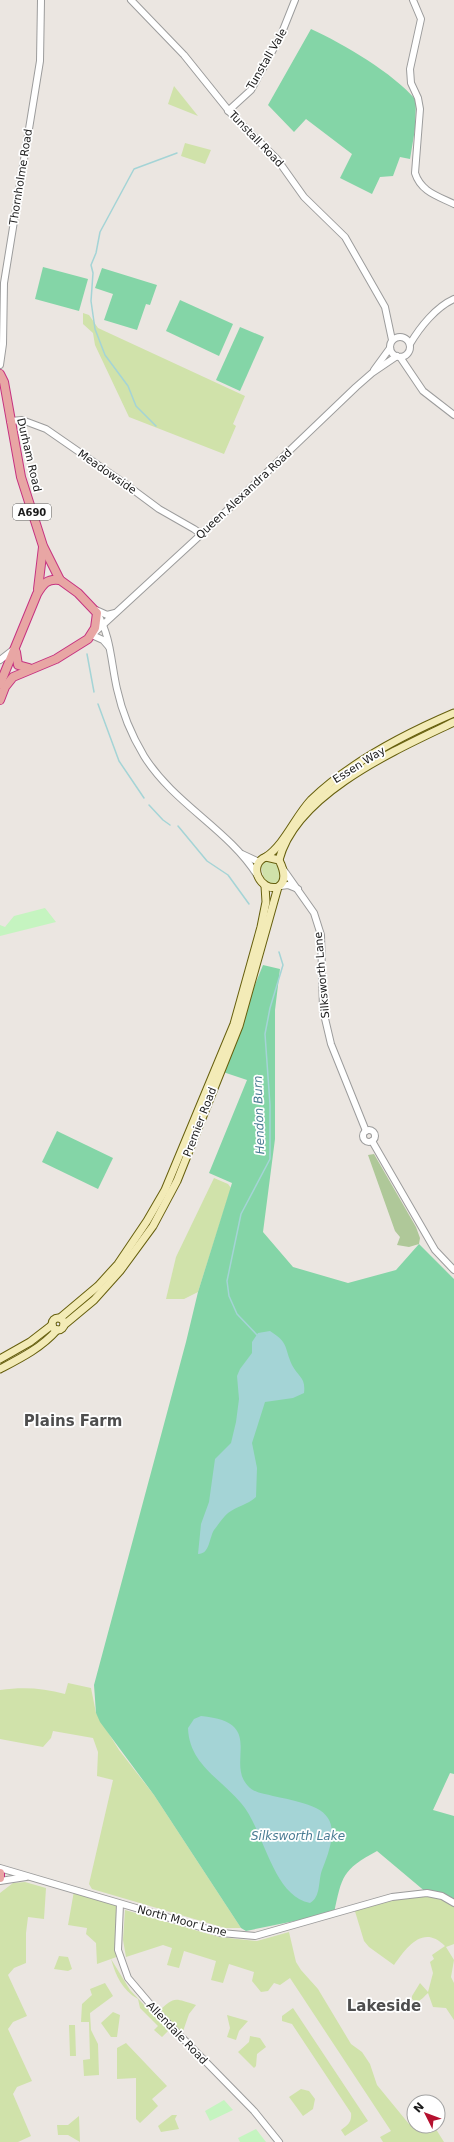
<svg xmlns="http://www.w3.org/2000/svg" width="454" height="2142" viewBox="0 0 454 2142" font-family="'DejaVu Sans',sans-serif">
<style>
.grass{fill:#d0e2aa}
.forest{fill:#afc899}
.park{fill:#c5f4c0}
.pitch{fill:#84d5a7}
.water{fill:#a4d4d6}
.lines{fill:none;stroke-linecap:round;stroke-linejoin:round}
.stream{stroke:#a4d4d6;stroke-width:1.5}
.tertiary-casing{stroke:#9c9c9c;stroke-width:8}
.secondary-casing{stroke:#665f0d;stroke-width:9}
.trunk-casing{stroke:#c63280;stroke-width:10}
.tertiary{stroke:#fff;stroke-width:6}
.secondary{stroke:#f3ebb7;stroke-width:7}
.trunk{stroke:#e8a6a4;stroke-width:8}
.labels{text-anchor:middle;dominant-baseline:central;stroke-width:3.5;stroke-linejoin:round;paint-order:stroke}
.shield{fill:#fff;stroke:#5f5f5f;stroke-width:1}
.shield-label{font-size:10px;font-weight:bold;fill:#1b1b1b}
.street-label{font-size:11px;fill:#1b1b1b;stroke:#fff}
.water-label{font-size:12px;font-style:italic;fill:#4a7c93;stroke:#fff}
.district-label{font-size:15px;font-weight:bold;fill:#4e4e4e;stroke:#fff}
</style>
<rect width="100%" height="100%" fill="#ebe6e1"/>
<g class="grass">
<polygon points="174,86 198,116 168,104"/>
<polygon points="185,143 211,150 205,164 181,156"/>
<polygon points="83,313 89,315 98,328 245,396 233,424 236,426 224,454 129,417 95,345 93,333 83,324"/>
<path d="M267,859C278,862 284,874 277,884L269,885L264,880L261,866Z"/>
<polygon points="214,1178 228,1184 231,1188 198,1292 184,1299 166,1299 176,1257"/>
<path d="M68,1683L91,1688L96,1713L119,1750L154,1795L241,1928H225L92,1889L89,1884L113,1780L97,1776L98,1752L93,1738L53,1731L51,1738L43,1747L0,1739V1690C23,1687 43,1688 65,1694Z"/>
<polygon points="25,1882 46,1888 44,1919 28,1917 26,1933 26,1963 14,1968 8,1975 27,2016 13,2022 8,2029 32,2081 17,2087 13,2094 31,2136 18,2142 0,2142 0,1893 13,1883"/>
<path d="M74,1891L120,1904L119,1956L111,1959L130,1990L161,2023L164,2020L157,2013C175,1996 173,1998 196,2005L189,2014L181,2037L171,2028L162,2037L154,2030L158,2026L140,2008L138,1999C122,1990 116,1976 111,1959L97,1964L96,1943L86,1934L87,1928L68,1925Z"/>
<path d="M427,1893L454,1903V1944L446,1947L454,1960L451,1977L454,1983V2020L446,2008L433,2007L428,1993C423,1997 419,2005 412,1999V1996L420,1983L428,1992L433,1973L430,1962L434,1959L432,1955L445,1946C423,1924 407,1947 394,1965L369,1947L364,1941L354,1908Z"/>
<polygon points="125,1910 219,1937 257,1941 289,1932 296,1962 301,1970 318,1989 351,2044 362,2052 370,2064 377,2085 409,2124 414,2120 414,2126 434,2126 444,2142 383,2142 380,2137 391,2131 290,1978 280,1985 274,1983 268,1991 261,1992 252,1981 254,1972 229,1964 223,1983 211,1980 216,1961 184,1951 179,1968 167,1965 172,1948 163,1945 126,1957 123,1940"/>
<polygon points="59,1956 68,1957 72,1969 68,1971 54,1969"/>
<polygon points="105,1983 113,1996 90,2013 91,2030 98,2044 99,2075 84,2076 83,2060 90,2059 89,2022 81,2022 82,2004 92,1995 90,1989"/>
<path d="M293,2008L368,2121L345,2136L341,2130C348,2125 352,2122 351,2113L292,2024L282,2021V2016Z"/>
<polygon points="113,2012 120,2015 117,2037 111,2037 101,2023"/>
<polygon points="227,2015 248,2021 239,2031 236,2040 227,2037 230,2028"/>
<polygon points="69,2025 75,2025 76,2056 70,2056"/>
<polygon points="250,2036 260,2038 266,2047 257,2054 256,2066 254,2068 238,2052 249,2042"/>
<polygon points="126,2043 167,2086 152,2099 158,2106 140,2123 136,2119 136,2078 117,2079 117,2048"/>
<polygon points="301,2089 309,2091 315,2099 313,2109 303,2116 289,2097"/>
<polygon points="172,2115 177,2115 175,2119 179,2129 161,2132 158,2126"/>
<polygon points="79,2116 80,2142 68,2135 58,2135 57,2125 68,2125"/>
</g>
<polygon class="forest" points="374,1154 416,1227 420,1238 419,1244 409,1247 397,1245 400,1237 395,1231 368,1155"/>
<g class="park">
<polygon points="45,908 56,922 0,936 0,925 5,927 14,916"/>
<polygon points="224,2100 233,2110 210,2121 205,2111"/>
<polygon points="256,2129 266,2142 240,2142 238,2138"/>
</g>
<g class="pitch">
<path d="M311,29C344,44 393,73 416,100L415,129L410,159L400,157L393,176L380,177L372,194L340,178L352,154L306,119L294,132L268,105Z"/>
<polygon points="43,267 88,279 79,311 35,299"/>
<polygon points="102,268 157,285 150,305 146,304 137,330 104,320 113,294 95,288"/>
<polygon points="180,300 233,324 219,356 166,331"/>
<polygon points="240,327 264,337 240,391 216,380"/>
<path d="M263,965L280,969L275,1010V1139L263,1232L293,1267L348,1283L396,1270L419,1244L454,1279V1774L450,1773L433,1810L454,1816V1904L427,1893L377,1851C342,1870 342,1876 334,1913L246,1931L241,1928L154,1795L100,1722L96,1713L94,1685L186,1342L198,1292L232,1183L209,1173L247,1080L220,1071Z"/>
<polygon points="57,1131 113,1158 98,1189 42,1162"/>
</g>
<g class="water">
<path d="M270,1331C289,1343 284,1347 292,1365C298,1377 306,1377 304,1393L293,1398L265,1402L252,1443L257,1468L256,1497C247,1505 237,1506 228,1513C223,1517 218,1525 214,1530C209,1538 210,1554 198,1554L201,1524L209,1502L215,1459L231,1443L236,1422L239,1399L237,1376L240,1369L252,1353V1342L258,1333Z"/>
<path d="M201,1716C267,1722 225,1762 248,1786C254,1793 265,1794 273,1796C325,1807 346,1812 322,1870C318,1881 321,1897 310,1903C272,1896 264,1829 241,1803C221,1779 189,1764 188,1728L194,1719Z"/>
</g>
<g class="lines">
<g class="stream">
<polyline points="156,426 136,406 128,386 105,355 95,329 91,301 93,273 91,265 96,253 100,232 134,169 177,153"/>
<polyline points="87,654 94,692"/>
<polyline points="98,704 119,761 144,798"/>
<polyline points="149,805 163,820 170,825"/>
<polyline points="178,826 207,861 228,875 249,904"/>
<polyline points="257,1335 237,1314 229,1296 227,1281 241,1214 270,1159 270,1105 265,1034 270,1008 283,965 279,952"/>
</g>
<g class="tertiary-casing">
<g id="tertiary">
<polyline points="131,0 184,55 233,116 277,159 304,197 345,237 385,307 392,340"/>
<path d="M413,0L421,19L410,69L411,83L418,98L420,109L415,173C421,192 438,196 454,204"/>
<polyline points="228,111 251,90 281,35 295,0"/>
<circle cx="400" cy="347" r="10"/>
<path d="M410,344C420,327 436,307 454,299"/>
<polyline points="400,357 423,391 454,415"/>
<polyline points="0,365 3,344 4,283 40,61 41,0"/>
<polyline points="374,370 390,348"/>
<polyline points="10,421 22,420 46,429 124,483 159,509 194,529 201,534"/>
<polyline points="96,610 107,615 115,613"/>
<path d="M97,613C111,636 111,663 117,689C122,712 132,736 144,756C174,804 228,829 257,875"/>
<polyline points="94,633 219,518 356,387 372,373 397,356"/>
<polyline points="92,635 103,640 109,647"/>
<polyline points="0,660 13,650"/>
<polyline points="242,854 259,862"/>
<polyline points="283,869 314,913 321,935 323,1010 331,1044 366,1131"/>
<polyline points="281,886 288,885 298,889"/>
<circle cx="369" cy="1136" r="6"/>
<polyline points="372,1141 435,1250 454,1270"/>
<polyline points="0,1868 221,1933 255,1936 392,1897 427,1893 442,1896 454,1903"/>
<polyline points="0,1881 26,1877"/>
<polyline points="120,1904 118,1950 128,1978 156,2011 254,2111 279,2142"/>
</g>
</g>
<g class="secondary-casing">
<g id="secondary">
<path d="M266,857C285,844 295,817 311,800C349,763 405,734 454,713"/>
<path d="M266,857L279,860C283,868 288,881 278,887C260,892 247,864 266,857Z"/>
<path d="M279,860C296,793 398,749 454,722"/>
<circle cx="58" cy="1324" r="6"/>
<polyline points="60,1318 98,1286 118,1264 147,1221 165,1190 234,1024 261,927 266,902 265,886"/>
<polyline points="64,1325 94,1300 120,1271 153,1226 177,1181 239,1026 278,887"/>
<polyline points="0,1359 30,1342 52,1325"/>
<path d="M0,1369C21,1358 41,1348 57,1330"/>
</g>
</g>
<g class="trunk-casing">
<g id="trunk">
<polyline points="0,374 4,382 21,477 43,546 60,580 78,593 97,613 95,628 88,639 56,659 13,677 5,687 0,700"/>
<polyline points="38,589 43,547"/>
<polyline points="16,652 18,665 29,668"/>
<path d="M0,684L37,594C43,584 47,578 60,580"/>
<polyline points="0,1873 0,1878"/>
</g>
</g>
<use href="#tertiary" class="tertiary"/>
<use href="#secondary" class="secondary"/>
<use href="#trunk" class="trunk"/>
</g>
<g class="labels">
<rect class="shield" x="13" y="504" width="38" height="16" rx="3"/>
<g class="shield-label">
<text x="32" y="512">A690</text>
</g>
<g class="street-label">
<text transform="translate(267 59) rotate(-60)">Tunstall Vale</text>
<text transform="translate(256 139) rotate(46)">Tunstall Road</text>
<text transform="translate(21 177) rotate(-81)">Thornholme Road</text>
<text transform="translate(29 455) rotate(77)">Durham Road</text>
<text transform="translate(107 472) rotate(35)">Meadowside</text>
<text transform="translate(244 494) rotate(-43)">Queen Alexandra Road</text>
<text transform="translate(359 765) rotate(-32)">Essen Way</text>
<text transform="translate(322 975) rotate(-95)">Silksworth Lane</text>
<text transform="translate(200 1122) rotate(-69)">Premier Road</text>
<text transform="translate(182 1921) rotate(15)">North Moor Lane</text>
<text transform="translate(177 2033) rotate(46)">Allendale Road</text>
</g>
<g class="water-label">
<text transform="translate(259 1115) rotate(-92)">Hendon Burn</text>
<text x="298" y="1836">Silksworth Lake</text>
</g>
<g class="district-label">
<text x="73" y="1421">Plains Farm</text>
<text x="384" y="2006">Lakeside</text>
</g>
</g>
<g transform="translate(426 2114) rotate(312)"><circle r="19" fill="#ffffff" stroke="#a4a4a4"/>
<path d="M0-3L7 15L0 10L-7 15Z" fill="#b5102f"/>
<text y="-6" font-size="11" font-weight="bold" text-anchor="middle" fill="#1b1b1b">N</text>
</g>
</svg>
